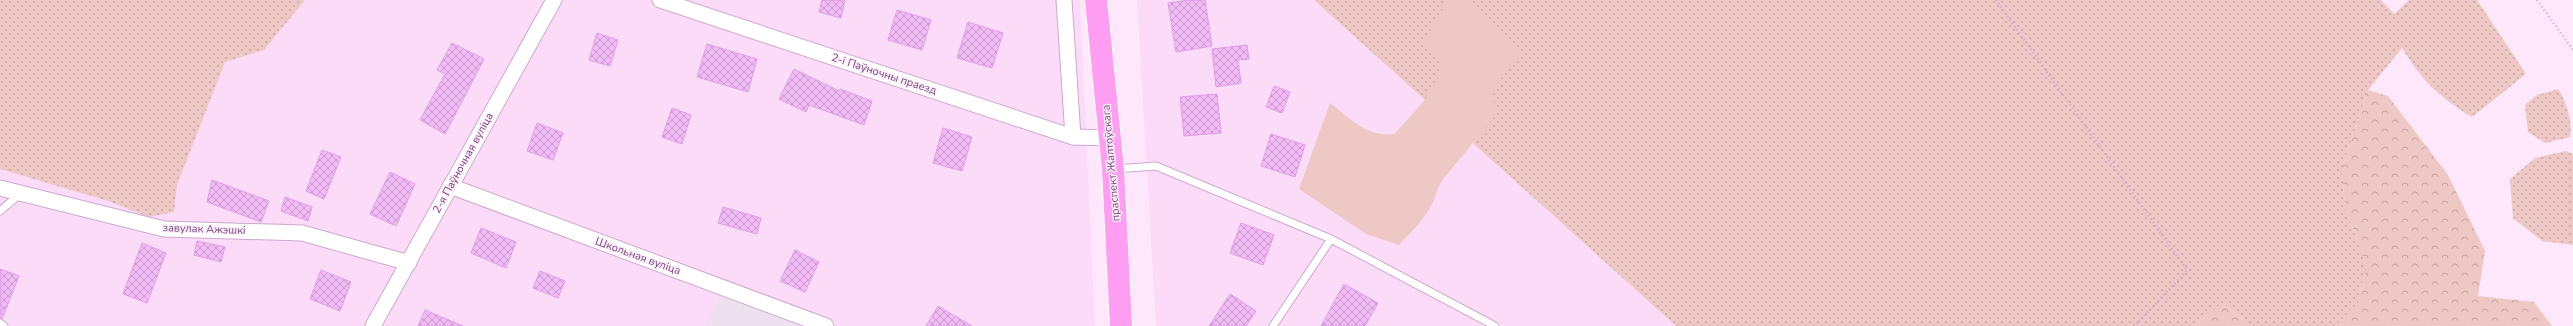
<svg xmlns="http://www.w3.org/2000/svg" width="2573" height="326" viewBox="0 0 2573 326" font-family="'Nunito Sans',sans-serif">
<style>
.residential{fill:#fcdbf9}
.industrial{fill:#eee1ef}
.grass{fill:url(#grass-dots)}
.forest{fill:url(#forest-crowns)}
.garden{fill:#eec8c4}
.building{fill:url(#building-cross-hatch);stroke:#e29beb}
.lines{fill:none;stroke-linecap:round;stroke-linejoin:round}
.service-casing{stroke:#cda8cf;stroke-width:9}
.minor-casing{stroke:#cda8cf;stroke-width:17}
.primary-casing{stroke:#fff;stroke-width:24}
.path{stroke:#d69edc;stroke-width:2.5;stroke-dasharray:1 3;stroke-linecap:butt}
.service{stroke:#fff;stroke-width:7}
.minor{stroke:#fff;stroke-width:15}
.primary{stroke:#ff9df2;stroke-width:22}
.labels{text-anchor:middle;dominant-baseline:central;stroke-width:3;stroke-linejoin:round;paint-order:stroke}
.street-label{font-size:11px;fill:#74487b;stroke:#ffeffd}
</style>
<defs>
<pattern id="grass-dots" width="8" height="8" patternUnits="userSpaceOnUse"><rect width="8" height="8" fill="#eec8c4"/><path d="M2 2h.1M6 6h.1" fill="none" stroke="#c5a4a4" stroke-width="1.8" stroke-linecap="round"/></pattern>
<pattern id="forest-crowns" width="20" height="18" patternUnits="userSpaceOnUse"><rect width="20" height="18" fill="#eec8c4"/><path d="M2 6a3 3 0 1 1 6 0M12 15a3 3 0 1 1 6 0" fill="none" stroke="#c5a4a4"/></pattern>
<pattern id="building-cross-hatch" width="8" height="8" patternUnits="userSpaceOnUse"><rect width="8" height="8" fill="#f1bcf6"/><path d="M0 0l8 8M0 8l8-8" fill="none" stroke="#c89bcc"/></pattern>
</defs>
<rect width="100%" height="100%" fill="#fee7fb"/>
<g class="residential">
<polygon points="0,0 1080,0 1095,326 0,326"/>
<polygon points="1137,0 1314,0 1676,326 1156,326"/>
</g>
<polygon class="industrial" points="721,292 798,326 705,326"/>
<g class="grass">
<polygon points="0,0 305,0 264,50 225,62 177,185 174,212 149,217 108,201 0,169"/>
<path d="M1314,0H2381L2394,14L2409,0H2477L2526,74L2472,117C2438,96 2423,82 2402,48L2368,90L2342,168L2345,208L2367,266L2356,305L2335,326H2250L2223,303L2194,326H1676Z"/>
<path d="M2558,89C2566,101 2573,122 2570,137L2545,143L2528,132L2525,105L2537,95Z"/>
<polygon points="2566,151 2573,154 2573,245 2542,241 2513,218 2510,179 2535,158"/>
</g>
<g class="forest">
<polygon points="2368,90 2388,96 2448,175 2485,251 2478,296 2534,302 2552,326 2335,326 2356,304 2367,266 2345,208 2342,168"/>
<polygon points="2223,303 2250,326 2194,326"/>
</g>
<path class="garden" d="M1448,0H1468L1520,54L1490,93L1499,111L1444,178C1435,190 1437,196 1431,206C1423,221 1410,233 1399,245L1366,234L1299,189L1330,103C1351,119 1366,137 1394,134C1407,120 1442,86 1440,67C1440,59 1428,47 1424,41Z"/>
<g class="building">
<polygon points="822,0 845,0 841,18 819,12"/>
<polygon points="1188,0 1205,0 1212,46 1176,52 1168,3"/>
<polygon points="897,10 931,20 922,50 888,40"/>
<polygon points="968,22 1003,33 992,68 957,58"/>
<polygon points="597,33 618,40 610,66 589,60"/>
<polygon points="452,43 484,59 445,134 420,120 445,74 437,70"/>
<polygon points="707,44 757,59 748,92 697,77"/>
<polygon points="1247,45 1249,59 1238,60 1241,83 1216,87 1212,49"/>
<polygon points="794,69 839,91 840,89 872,101 864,125 809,105 806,112 779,99"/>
<polygon points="1274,86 1290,92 1282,113 1266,107"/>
<polygon points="1217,94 1221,133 1184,136 1180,97"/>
<polygon points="672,108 691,115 682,144 662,137"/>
<polygon points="537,123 563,133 553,160 527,151"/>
<polygon points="943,128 972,137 962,171 933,163"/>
<polygon points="1271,134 1305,145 1295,177 1261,166"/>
<polygon points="322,150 341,157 324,199 306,191"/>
<polygon points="390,172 415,184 396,226 370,214"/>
<polygon points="212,180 269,201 261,222 207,202"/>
<polygon points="285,197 312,207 308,221 281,211"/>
<polygon points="723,207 761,218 757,234 718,223"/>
<polygon points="1241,223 1274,235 1263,265 1230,253"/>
<polygon points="481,228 516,242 506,268 471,253"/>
<polygon points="197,241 225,247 221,262 194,255"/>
<polygon points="142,243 166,253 147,303 123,294"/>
<polygon points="795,250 819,262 805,292 780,281"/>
<polygon points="0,269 19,276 2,319 0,318"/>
<polygon points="321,270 351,282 340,311 310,299"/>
<polygon points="540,271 565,281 558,298 533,288"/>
<polygon points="1344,284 1378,303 1365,326 1321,326"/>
<polygon points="1230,294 1256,311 1246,326 1209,326"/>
<polygon points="938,306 972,326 926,326"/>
<polygon points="425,310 463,326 418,326"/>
</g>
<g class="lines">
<g class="service-casing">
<g id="service">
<polyline points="1115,169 1156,166 1331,239 1495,326"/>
<polyline points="0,211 20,194"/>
<polyline points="0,323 4,326"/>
<polyline points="1273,326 1331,239"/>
</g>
</g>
<g class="minor-casing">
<g id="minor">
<polyline points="660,0 1073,137 1109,138"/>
<polyline points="1064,0 1073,137"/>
<polyline points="450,186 826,326"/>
<polyline points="0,188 164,229 302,233 409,263"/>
<polyline points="373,326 554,0"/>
</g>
</g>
<g class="primary-casing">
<polyline id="primary" points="1096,0 1113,169 1121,326"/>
</g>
<g class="path">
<polyline points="1996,0 2187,270 2135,326"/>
<polyline points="2537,0 2573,50"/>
</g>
<use href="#service" class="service"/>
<use href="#minor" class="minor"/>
<use href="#primary" class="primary"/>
</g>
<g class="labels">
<g class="street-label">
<text transform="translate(884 74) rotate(18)">2-і Паўночны праезд</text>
<text transform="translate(463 163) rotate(-61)">2-я Паўночная вуліца</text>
<text transform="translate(1111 163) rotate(-95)">праспект Жалтоўскага</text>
<text transform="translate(204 229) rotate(2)">завулак Ажэшкі</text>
<text transform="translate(638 256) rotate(20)">Школьная вуліца</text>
</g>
</g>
</svg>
